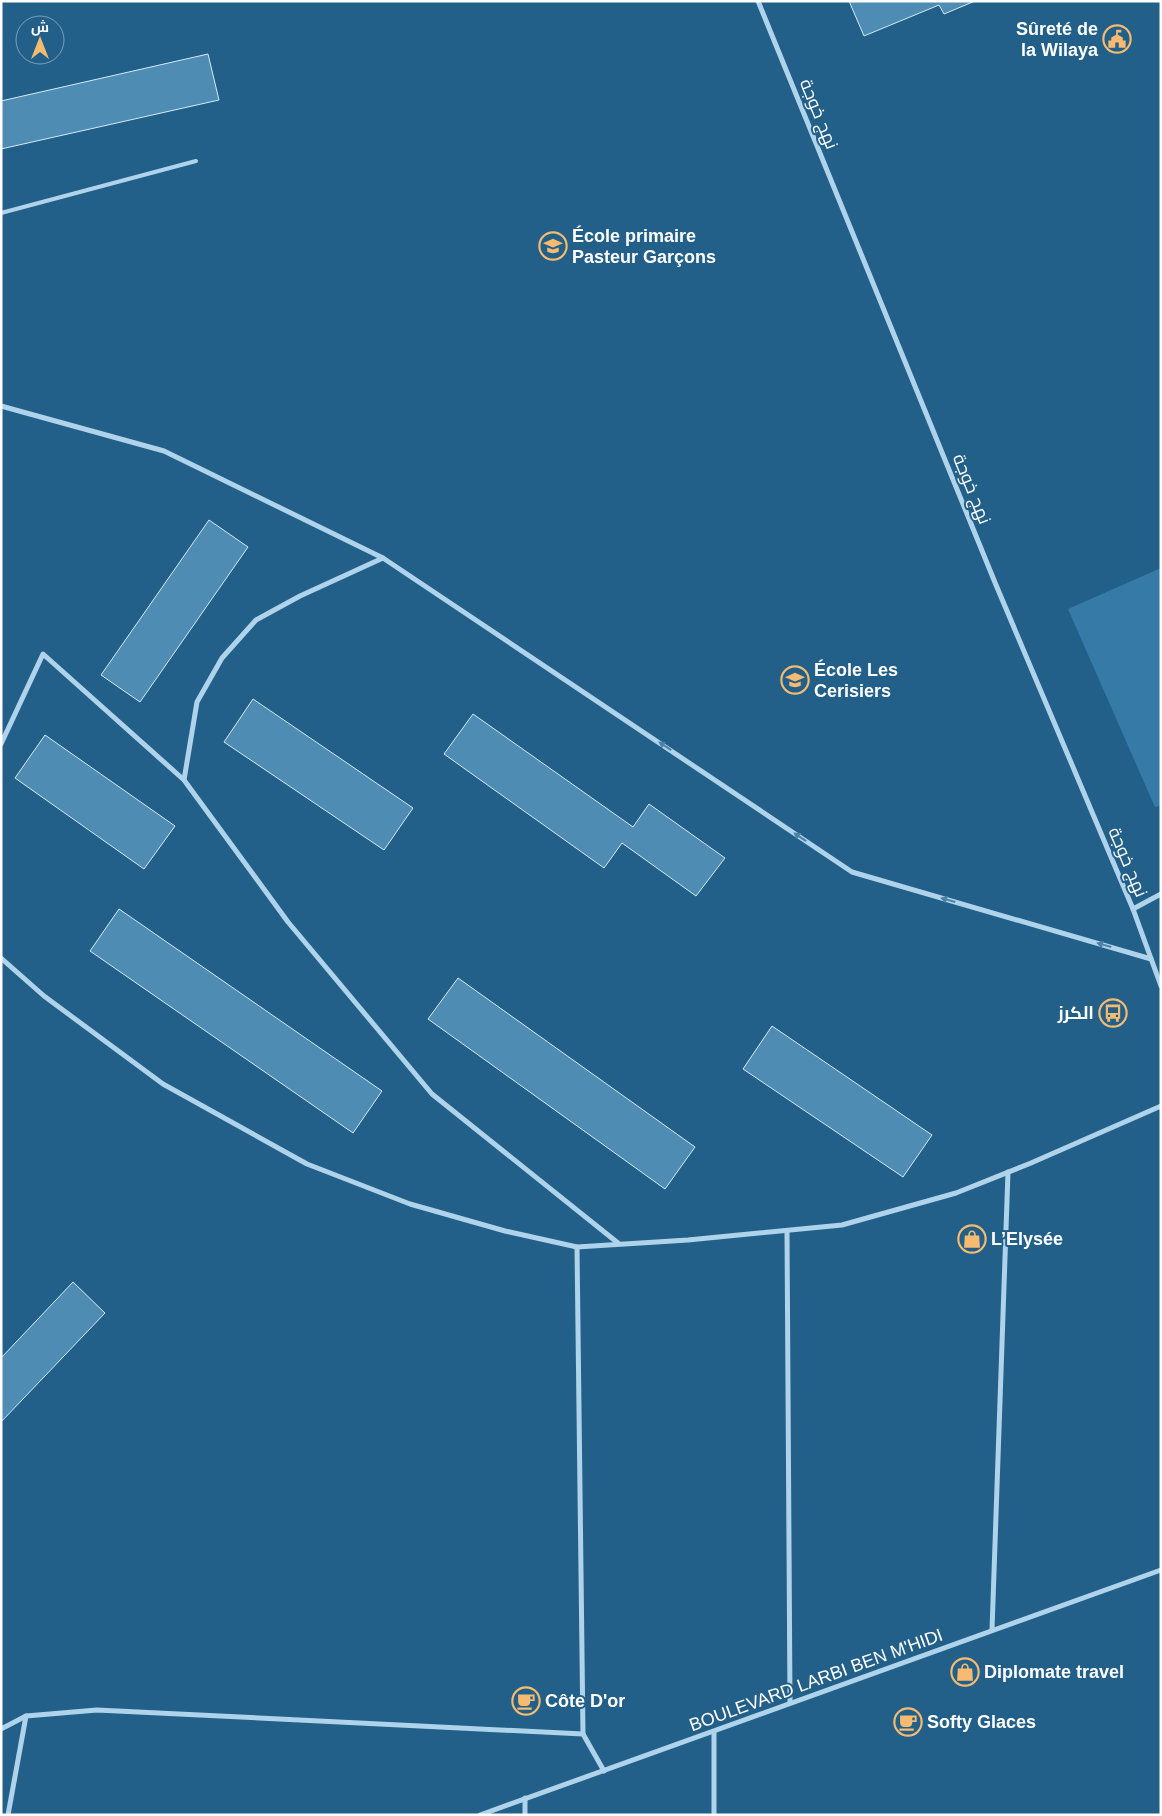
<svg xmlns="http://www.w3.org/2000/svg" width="1162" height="1816" viewBox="0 0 1162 1816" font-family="Arial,Cairo,sans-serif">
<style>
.green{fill:#367ba7}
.building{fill:#4f8cb3;stroke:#d4eaf8}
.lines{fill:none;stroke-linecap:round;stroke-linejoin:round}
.service{stroke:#afd3ea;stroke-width:4}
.minor{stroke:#afd3ea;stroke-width:5}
.oneway{fill:#4c82a7}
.labels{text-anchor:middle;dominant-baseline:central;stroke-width:4;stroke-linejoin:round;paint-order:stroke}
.poi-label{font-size:18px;font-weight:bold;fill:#fff;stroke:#22608a;text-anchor:start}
.street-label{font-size:18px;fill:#fff;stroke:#22608a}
</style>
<rect width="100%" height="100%" fill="#22608a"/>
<polygon class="green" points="1161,568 1161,805 1155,807 1068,609"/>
<g class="building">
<polygon points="849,1 975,1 944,14 939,5 864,36"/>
<polygon points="208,54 219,100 1,149 1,101"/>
<polygon points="209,520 248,547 140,702 101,675"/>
<polygon points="253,699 413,808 384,850 224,742"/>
<polygon points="473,714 633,827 649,804 725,858 696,896 622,843 604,868 444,754"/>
<polygon points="45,735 175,826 144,869 15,778"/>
<polygon points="119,909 382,1091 353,1133 90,951"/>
<polygon points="458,978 695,1147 665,1189 428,1019"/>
<polygon points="772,1026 932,1135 903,1177 743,1069"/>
<polygon points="73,1282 105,1313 1,1422 1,1358"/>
</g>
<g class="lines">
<polyline class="service" points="1,213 196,161"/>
<g class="minor">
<polyline points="758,1 996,585 1133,909 1161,986"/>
<polyline points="1,406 164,451 383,558 852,872 1151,959"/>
<polyline points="383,558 300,596 256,620 222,658 197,702 184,780 288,922 432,1094 618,1243"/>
<polyline points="1,744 43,654 184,780"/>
<polyline points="1133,909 1161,894"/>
<polyline points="1,958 44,996 163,1084 307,1164 410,1204 505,1231 577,1247 688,1240 842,1225 956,1193 1031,1163 1161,1106"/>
<polyline points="787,1231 790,1702"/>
<polyline points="577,1247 583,1734"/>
<polyline points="992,1630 1008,1172"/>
<polyline points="1,1729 26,1716"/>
<polyline points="714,1732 714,1815"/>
<polyline points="525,1798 525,1815"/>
<polyline points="8,1815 26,1716 97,1710 583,1734 604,1771"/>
<polyline points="480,1815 1161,1570"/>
</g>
</g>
<defs><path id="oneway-solid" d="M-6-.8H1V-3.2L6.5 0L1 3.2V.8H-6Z" transform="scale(1.25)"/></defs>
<g class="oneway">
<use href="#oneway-solid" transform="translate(665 746) rotate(-146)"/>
<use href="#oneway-solid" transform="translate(800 837) rotate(-146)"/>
<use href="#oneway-solid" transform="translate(948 900) rotate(-164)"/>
<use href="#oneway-solid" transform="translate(1104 945) rotate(-164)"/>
</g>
<defs>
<g id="civic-ring" transform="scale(1.4375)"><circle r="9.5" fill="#22608a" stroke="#f6bb71" stroke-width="1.5"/><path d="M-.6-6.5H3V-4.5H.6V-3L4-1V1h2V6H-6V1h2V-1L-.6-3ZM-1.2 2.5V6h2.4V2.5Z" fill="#f6bb71"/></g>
<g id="school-ring" transform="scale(1.4375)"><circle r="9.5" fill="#22608a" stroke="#f6bb71" stroke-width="1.5"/><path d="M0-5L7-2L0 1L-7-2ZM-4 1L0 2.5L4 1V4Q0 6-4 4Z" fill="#f6bb71"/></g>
<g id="bus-ring" transform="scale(1.4375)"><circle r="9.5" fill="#22608a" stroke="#f6bb71" stroke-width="1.5"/><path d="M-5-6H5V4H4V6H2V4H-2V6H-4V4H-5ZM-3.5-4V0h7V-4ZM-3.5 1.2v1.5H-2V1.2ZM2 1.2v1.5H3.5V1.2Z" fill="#f6bb71"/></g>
<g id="shop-ring" transform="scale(1.4375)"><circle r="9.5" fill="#22608a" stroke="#f6bb71" stroke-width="1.5"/><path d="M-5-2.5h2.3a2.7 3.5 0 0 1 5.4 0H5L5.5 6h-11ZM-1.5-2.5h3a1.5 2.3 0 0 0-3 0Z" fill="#f6bb71"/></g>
<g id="cafe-ring" transform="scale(1.4375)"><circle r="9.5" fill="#22608a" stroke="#f6bb71" stroke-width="1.5"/><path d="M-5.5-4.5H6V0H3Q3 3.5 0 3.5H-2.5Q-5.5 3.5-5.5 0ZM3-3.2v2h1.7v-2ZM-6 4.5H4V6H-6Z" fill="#f6bb71"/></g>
</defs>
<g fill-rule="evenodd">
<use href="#civic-ring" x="1117" y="39"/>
<use href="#school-ring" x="553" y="246"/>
<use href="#school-ring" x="795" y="680"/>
<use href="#bus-ring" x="1113" y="1013"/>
<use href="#shop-ring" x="972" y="1239"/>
<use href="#shop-ring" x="965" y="1672"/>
<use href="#cafe-ring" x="526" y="1701"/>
<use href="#cafe-ring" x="908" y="1722"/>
</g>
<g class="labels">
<g class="poi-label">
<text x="1098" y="29" text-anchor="end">Sûreté de<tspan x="1098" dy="21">la Wilaya</tspan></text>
<text x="572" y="236">École primaire<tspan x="572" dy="21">Pasteur Garçons</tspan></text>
<text x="814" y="670">École Les<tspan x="814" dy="21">Cerisiers</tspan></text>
<text x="1094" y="1013" text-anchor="end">الكرز</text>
<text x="991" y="1239">L’Elysée</text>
<text x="984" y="1672">Diplomate travel</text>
<text x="545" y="1701">Côte D'or</text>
<text x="927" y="1722">Softy Glaces</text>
</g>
<g class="street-label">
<text transform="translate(819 114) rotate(68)">نهج خوجة</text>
<text transform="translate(972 489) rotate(68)">نهج خوجة</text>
<text transform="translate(1128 862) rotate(67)">نهج خوجة</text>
<text transform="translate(816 1680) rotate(-20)">BOULEVARD LARBI BEN M'HIDI</text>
</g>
</g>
<rect width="1162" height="1816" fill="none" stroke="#ffffff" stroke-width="5"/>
<g transform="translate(40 40)"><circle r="24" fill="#22608a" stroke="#7aa0b9"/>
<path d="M0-4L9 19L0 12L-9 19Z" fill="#f6bb71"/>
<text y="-8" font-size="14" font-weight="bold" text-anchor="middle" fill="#ffffff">ش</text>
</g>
</svg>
